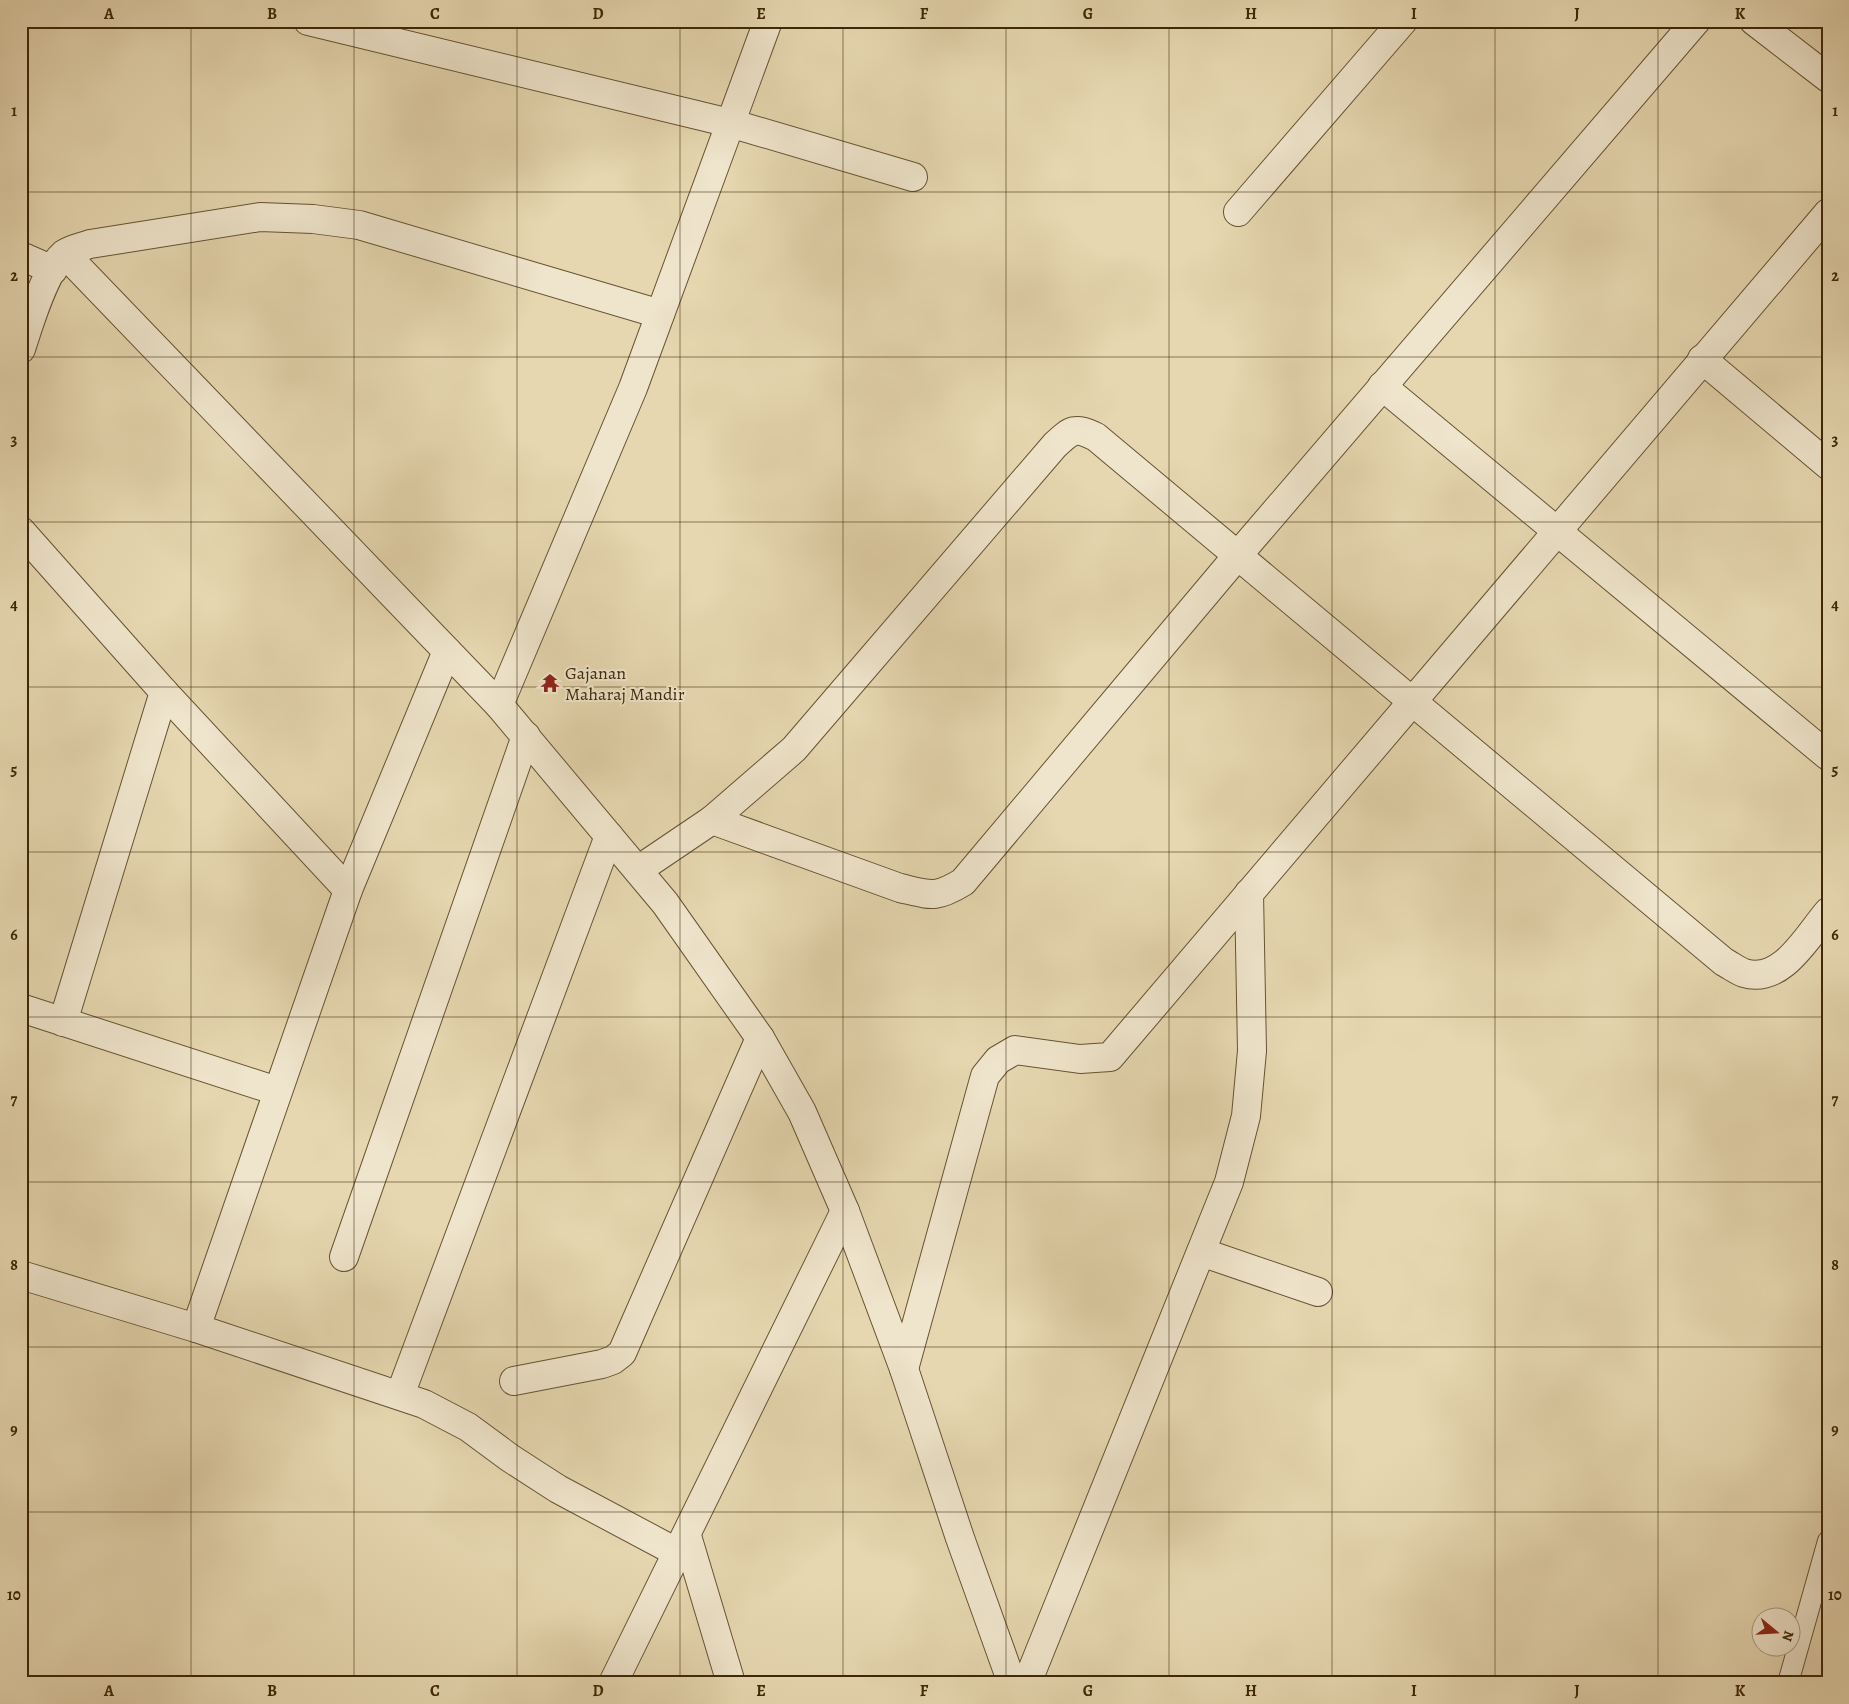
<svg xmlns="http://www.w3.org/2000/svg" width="1849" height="1704" viewBox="0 0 1849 1704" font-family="Alegreya,serif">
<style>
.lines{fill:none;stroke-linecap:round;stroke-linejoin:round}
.service-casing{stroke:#675332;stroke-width:22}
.minor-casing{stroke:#675332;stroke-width:30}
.service{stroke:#efe5cc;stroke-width:20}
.minor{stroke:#efe5cc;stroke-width:28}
.grid{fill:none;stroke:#3d2708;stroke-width:1;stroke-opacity:0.55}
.labels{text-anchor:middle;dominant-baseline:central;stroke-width:4;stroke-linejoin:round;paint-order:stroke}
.poi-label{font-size:18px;fill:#3d2708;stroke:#efe5cc;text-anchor:start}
.neatline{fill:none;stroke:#3d2708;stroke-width:2}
.grid-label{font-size:16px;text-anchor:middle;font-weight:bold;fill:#3d2708}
</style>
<rect width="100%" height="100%" fill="#e6d7b0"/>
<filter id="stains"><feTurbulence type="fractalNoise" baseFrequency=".004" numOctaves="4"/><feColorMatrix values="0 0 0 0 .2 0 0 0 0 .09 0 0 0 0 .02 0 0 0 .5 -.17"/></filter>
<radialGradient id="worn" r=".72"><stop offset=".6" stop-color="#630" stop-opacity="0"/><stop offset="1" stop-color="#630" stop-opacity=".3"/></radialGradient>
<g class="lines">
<g class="service-casing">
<polyline id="service" points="1788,1683 1828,1541"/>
</g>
<g class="minor-casing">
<g id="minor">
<polyline points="308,21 730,123 913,177"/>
<polyline points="1754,21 1828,78"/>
<polyline points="1238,212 1403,21"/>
<polyline points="65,254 499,705 665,903 760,1038 802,1112 845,1211 904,1369 960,1538 1012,1683"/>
<polyline points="21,256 53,270"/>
<path d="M21,349C29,324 45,270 64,254C71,249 82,247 90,244L260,217L313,219L359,225L660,314"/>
<polyline points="1702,359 1828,465"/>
<polyline points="1382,386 1828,756"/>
<polyline points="21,531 164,692 348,890"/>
<polyline points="499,705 633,388 768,21"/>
<path d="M712,820L900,888C931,895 935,899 963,882L1238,555L1696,21"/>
<path d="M638,870L712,820L794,749L1055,445C1072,429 1075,427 1096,437L1724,962C1730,965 1738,971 1744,973C1782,985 1808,935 1828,912"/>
<polyline points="21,1008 277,1091"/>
<polyline points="63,1022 164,692"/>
<polyline points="1201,1252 1318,1292"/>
<polyline points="344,1257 526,736"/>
<polyline points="21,1275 196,1328 424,1404 468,1427 510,1458 558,1489 678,1553"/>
<polyline points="196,1328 348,890 447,651"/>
<polyline points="904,1369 985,1076 998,1060 1015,1050 1080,1059 1110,1057 1828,213"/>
<polyline points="514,1381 602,1364 613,1360 622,1353 760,1038"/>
<polyline points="400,1395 609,836"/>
<polyline points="687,1536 731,1683"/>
<polyline points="613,1683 845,1211"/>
<polyline points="1027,1683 1229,1182 1246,1116 1252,1051 1249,893"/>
</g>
</g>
<use href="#service" class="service"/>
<use href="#minor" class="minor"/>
</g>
<path class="grid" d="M191,21V1683M354,21V1683M517,21V1683M680,21V1683M843,21V1683M1006,21V1683M1169,21V1683M1332,21V1683M1495,21V1683M1658,21V1683M21,192H1828M21,357H1828M21,522H1828M21,687H1828M21,852H1828M21,1017H1828M21,1182H1828M21,1347H1828M21,1512H1828"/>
<defs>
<g id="temple-bare" transform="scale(1.5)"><path d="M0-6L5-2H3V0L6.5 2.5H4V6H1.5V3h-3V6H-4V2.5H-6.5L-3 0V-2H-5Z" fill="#8f2418" stroke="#efe5cc" stroke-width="2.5" paint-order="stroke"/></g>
</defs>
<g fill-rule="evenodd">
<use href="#temple-bare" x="550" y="683"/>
</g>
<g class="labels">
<g class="poi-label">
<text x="565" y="673">Gajanan<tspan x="565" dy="21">Maharaj Mandir</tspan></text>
</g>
</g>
<rect width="1849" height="1704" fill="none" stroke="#e6d7b0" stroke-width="55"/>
<g transform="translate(1776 1632) rotate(108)"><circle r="24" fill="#efe5cc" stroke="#a8997e"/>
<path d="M0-4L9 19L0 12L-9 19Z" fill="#8f2418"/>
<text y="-8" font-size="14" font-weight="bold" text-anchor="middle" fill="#3d2708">N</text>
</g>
<rect x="28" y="28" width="1794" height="1648" class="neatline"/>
<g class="grid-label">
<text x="109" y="19">A</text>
<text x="272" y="19">B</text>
<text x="435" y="19">C</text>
<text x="598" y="19">D</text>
<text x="761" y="19">E</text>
<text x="924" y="19">F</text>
<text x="1088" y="19">G</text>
<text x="1251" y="19">H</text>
<text x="1414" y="19">I</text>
<text x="1577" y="19">J</text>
<text x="1740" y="19">K</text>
<text x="14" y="116">1</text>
<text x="1835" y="116">1</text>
<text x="14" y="281">2</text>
<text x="1835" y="281">2</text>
<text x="14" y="445">3</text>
<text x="1835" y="445">3</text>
<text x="14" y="610">4</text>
<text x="1835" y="610">4</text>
<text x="14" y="775">5</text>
<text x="1835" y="775">5</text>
<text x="14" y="940">6</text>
<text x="1835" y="940">6</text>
<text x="14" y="1105">7</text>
<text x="1835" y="1105">7</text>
<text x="14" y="1270">8</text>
<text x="1835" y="1270">8</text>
<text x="14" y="1435">9</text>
<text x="1835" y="1435">9</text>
<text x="14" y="1600">10</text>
<text x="1835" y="1600">10</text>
<text x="109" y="1696">A</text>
<text x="272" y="1696">B</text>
<text x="435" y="1696">C</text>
<text x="598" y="1696">D</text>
<text x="761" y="1696">E</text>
<text x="924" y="1696">F</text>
<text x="1088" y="1696">G</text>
<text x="1251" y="1696">H</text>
<text x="1414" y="1696">I</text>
<text x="1577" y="1696">J</text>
<text x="1740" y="1696">K</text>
</g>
<rect width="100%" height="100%" filter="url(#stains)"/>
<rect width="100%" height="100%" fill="url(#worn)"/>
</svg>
